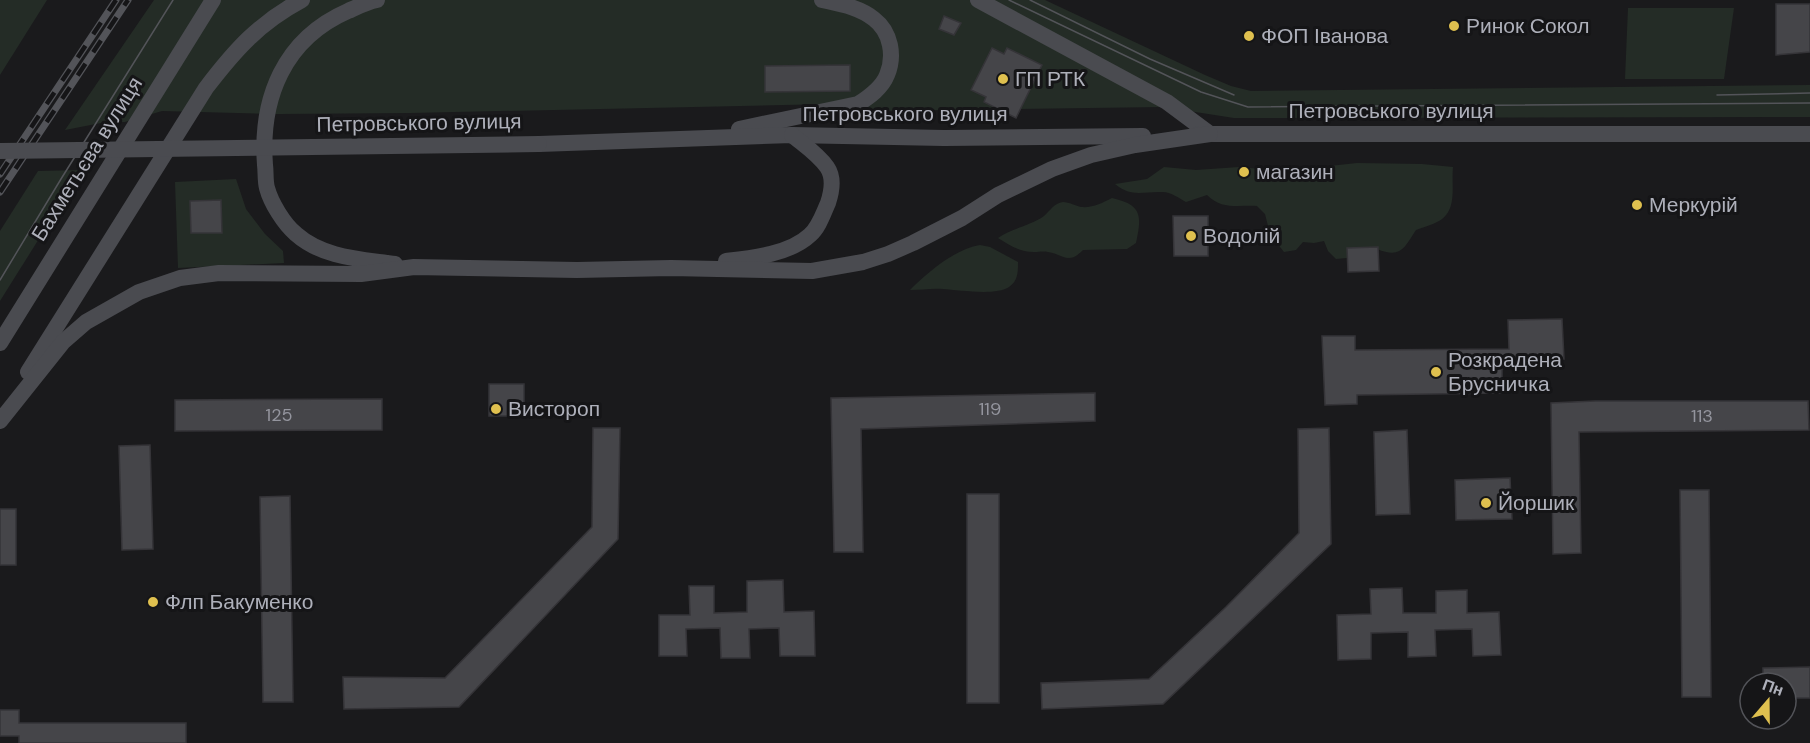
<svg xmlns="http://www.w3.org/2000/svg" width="1810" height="743" viewBox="0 0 1810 743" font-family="'DM Sans',sans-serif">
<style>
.green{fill:#242c26}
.building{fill:#454549;stroke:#353438;stroke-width:1.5}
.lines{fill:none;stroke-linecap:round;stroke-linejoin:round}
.secondary{stroke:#4a4b50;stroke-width:16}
.tram{stroke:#535459;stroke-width:1.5}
.rail-casing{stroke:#535459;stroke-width:7}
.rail{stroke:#151517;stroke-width:4.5;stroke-dasharray:14;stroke-linecap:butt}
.secondary-bridge{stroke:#4a4b50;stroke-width:16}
.poi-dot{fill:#dfc04f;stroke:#151517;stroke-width:2}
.labels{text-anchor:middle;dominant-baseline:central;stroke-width:6;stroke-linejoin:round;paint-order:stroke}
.number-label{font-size:18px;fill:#94959e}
.poi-label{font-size:21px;fill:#aeb0ba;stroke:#151517;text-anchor:start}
.street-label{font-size:21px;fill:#aeb0ba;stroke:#151517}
</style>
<rect width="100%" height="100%" fill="#1a1a1c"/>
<g class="green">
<polygon points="0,0 47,0 0,75"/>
<polygon points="154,0 1045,0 1205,75 1231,86 1251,91 1810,85 1810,117 1234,118 1163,107 880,111 829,104 411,113 278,114 162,111 125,122 106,122 65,130"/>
<polygon points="1628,8 1734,8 1724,79 1625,79"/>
<path d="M1357,163L1422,164L1453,167C1451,186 1458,210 1439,221C1432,225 1423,227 1416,230C1404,248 1401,259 1377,249L1357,257L1336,259L1328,251L1324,241L1314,243L1303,242L1296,250L1284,252L1270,234L1265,214L1257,206C1237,205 1222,210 1207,195L1186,202C1179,198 1170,192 1163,192C1143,191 1132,198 1115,184L1147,179L1164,167L1196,170L1239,167L1283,171Z"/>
<polygon points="82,170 0,301 0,231 38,171"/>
<polygon points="236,179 246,209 265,234 283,251 284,263 178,268 175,182"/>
<path d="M1112,198C1142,205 1142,215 1136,243L1127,249L1083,250C1068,265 1065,255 1048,252C1043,251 1039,252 1034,252C1019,252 1009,245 998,238C1012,228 1030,226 1044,216C1050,211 1054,203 1063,202C1069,202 1076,206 1081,207C1093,208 1102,203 1112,198Z"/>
<path d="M980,245L990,247L1018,262C1018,272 1018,281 1009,287C996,296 959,290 943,289C932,288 921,290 910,290C928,272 955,249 980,245Z"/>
</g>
<g class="building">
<polygon points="1776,4 1810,4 1810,52 1776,55"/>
<polygon points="944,16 961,23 954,35 939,29"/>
<polygon points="992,48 1004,54 1007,48 1042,65 1016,118 984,102 986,97 971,90"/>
<polygon points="850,65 850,91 765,92 765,66"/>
<polygon points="221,200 222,233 191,233 190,201"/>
<polygon points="1173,216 1208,216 1208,256 1174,256"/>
<polygon points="1378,247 1379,271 1348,272 1347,248"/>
<polygon points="1562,319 1564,359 1502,360 1502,393 1357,395 1357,404 1325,405 1322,336 1355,336 1355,350 1509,349 1508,320"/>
<rect x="489" y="384" width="35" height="32"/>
<polygon points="1095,393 1095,421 861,429 863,552 834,552 831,398"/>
<polygon points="382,399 382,430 175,431 175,400"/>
<polygon points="1595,401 1808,401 1809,430 1579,432 1581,553 1553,554 1551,403"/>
<polygon points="593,428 620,428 618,539 459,707 344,709 343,677 445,678 592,527"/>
<polygon points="1329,428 1331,544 1163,704 1042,709 1041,683 1149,679 1226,607 1299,533 1298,429"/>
<polygon points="1407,430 1410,514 1376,515 1374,432"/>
<polygon points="150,445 153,549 122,550 119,446"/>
<polygon points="1510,478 1512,519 1456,520 1455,480"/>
<polygon points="1680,490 1709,490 1711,697 1682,697"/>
<rect x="967" y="494" width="32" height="209"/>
<polygon points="290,496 293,702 263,702 260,497"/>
<rect x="0" y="509" width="16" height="56"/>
<polygon points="783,580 784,612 814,611 815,656 780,656 779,628 749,629 750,658 721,658 720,628 686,629 687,656 659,656 659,615 690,615 689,586 714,586 714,613 747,612 747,581"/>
<polygon points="1402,588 1403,613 1436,613 1436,591 1467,590 1467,613 1499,612 1501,655 1473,656 1472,629 1435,630 1436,656 1408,657 1408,632 1371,633 1371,659 1338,660 1337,615 1371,614 1370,589"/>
<polygon points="1810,667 1810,698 1786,698 1786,683 1763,683 1763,668"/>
<polygon points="0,710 19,710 19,723 186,723 186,743 19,743 19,736 0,736"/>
</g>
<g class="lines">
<g class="secondary">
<path d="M377,0C367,2 357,7 348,11C284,39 260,98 265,165C266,172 265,181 267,188C271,203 284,224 296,234C323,258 361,259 395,264"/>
<polyline points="978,0 1167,102 1210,134"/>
<path d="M739,129L858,104C869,97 882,88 887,75C895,56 891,32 874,19C859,7 840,4 822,0"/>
<polyline points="1199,134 1810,134"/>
<polyline points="539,144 792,135 944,138 1143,136"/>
<path d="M726,261C752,258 790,254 810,235C819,227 823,214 828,203C832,191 834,177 827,167C818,154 804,145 792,135"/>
<polyline points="0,343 213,0"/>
<path d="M28,372L206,88C235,50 259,23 302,0"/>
<polyline points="0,421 63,342 86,322 139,292 180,278 219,273 361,274 414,267 577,270 671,268 812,271 863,262 888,254 913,243 962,218 998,195 1052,169 1091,155 1135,145 1210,134"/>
</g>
<g class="tram">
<polyline points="1009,0 1201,92 1248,107 1810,103"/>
<polyline points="1030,0 1150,59 1234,95"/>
<polyline points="1717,95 1810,93"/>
<polyline points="0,280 61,179 173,0"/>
</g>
<g class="rail-casing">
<g id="rail">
<polyline points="0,174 116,0"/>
<polyline points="0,192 128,0"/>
</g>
</g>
<use href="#rail" class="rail"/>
<polyline class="secondary-bridge" points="0,151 539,144"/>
</g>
<g class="poi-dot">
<circle cx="1454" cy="26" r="6"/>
<circle cx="1249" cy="36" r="6"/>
<circle cx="1003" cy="79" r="6"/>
<circle cx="1244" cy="172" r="6"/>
<circle cx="1637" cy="205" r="6"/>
<circle cx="1191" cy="236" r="6"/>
<circle cx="1436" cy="372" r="6"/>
<circle cx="496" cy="409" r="6"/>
<circle cx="1486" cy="503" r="6"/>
<circle cx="153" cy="602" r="6"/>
</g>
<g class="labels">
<g class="number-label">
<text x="990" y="409">119</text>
<text x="279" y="415">125</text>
<text x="1702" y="416">113</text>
</g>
<g class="poi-label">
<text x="1466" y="26">Ринок Сокол</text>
<text x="1261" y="36">ФОП Іванова</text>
<text x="1015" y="79">ГП РТК</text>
<text x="1256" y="172">магазин</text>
<text x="1649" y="205">Меркурій</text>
<text x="1203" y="236">Водолій</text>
<text x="1448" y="360">Розкрадена<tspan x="1448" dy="24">Брусничка</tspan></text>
<text x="508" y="409">Вистороп</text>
<text x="1498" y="503">Йоршик</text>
<text x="165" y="602">Флп Бакуменко</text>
</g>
<g class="street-label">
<text x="1391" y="111">Петровського вулиця</text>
<text x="905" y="114">Петровського вулиця</text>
<text transform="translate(419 123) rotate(-1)">Петровського вулиця</text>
<text transform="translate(87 159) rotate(-58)">Бахметьєва вулиця</text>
</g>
</g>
<g transform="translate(1768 701) rotate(20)"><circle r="28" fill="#151517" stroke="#525358" stroke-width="1.5"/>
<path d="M0-4.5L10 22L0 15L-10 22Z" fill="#dfc04f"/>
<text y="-9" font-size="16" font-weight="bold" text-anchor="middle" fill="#aeb0ba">Пн</text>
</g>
</svg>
